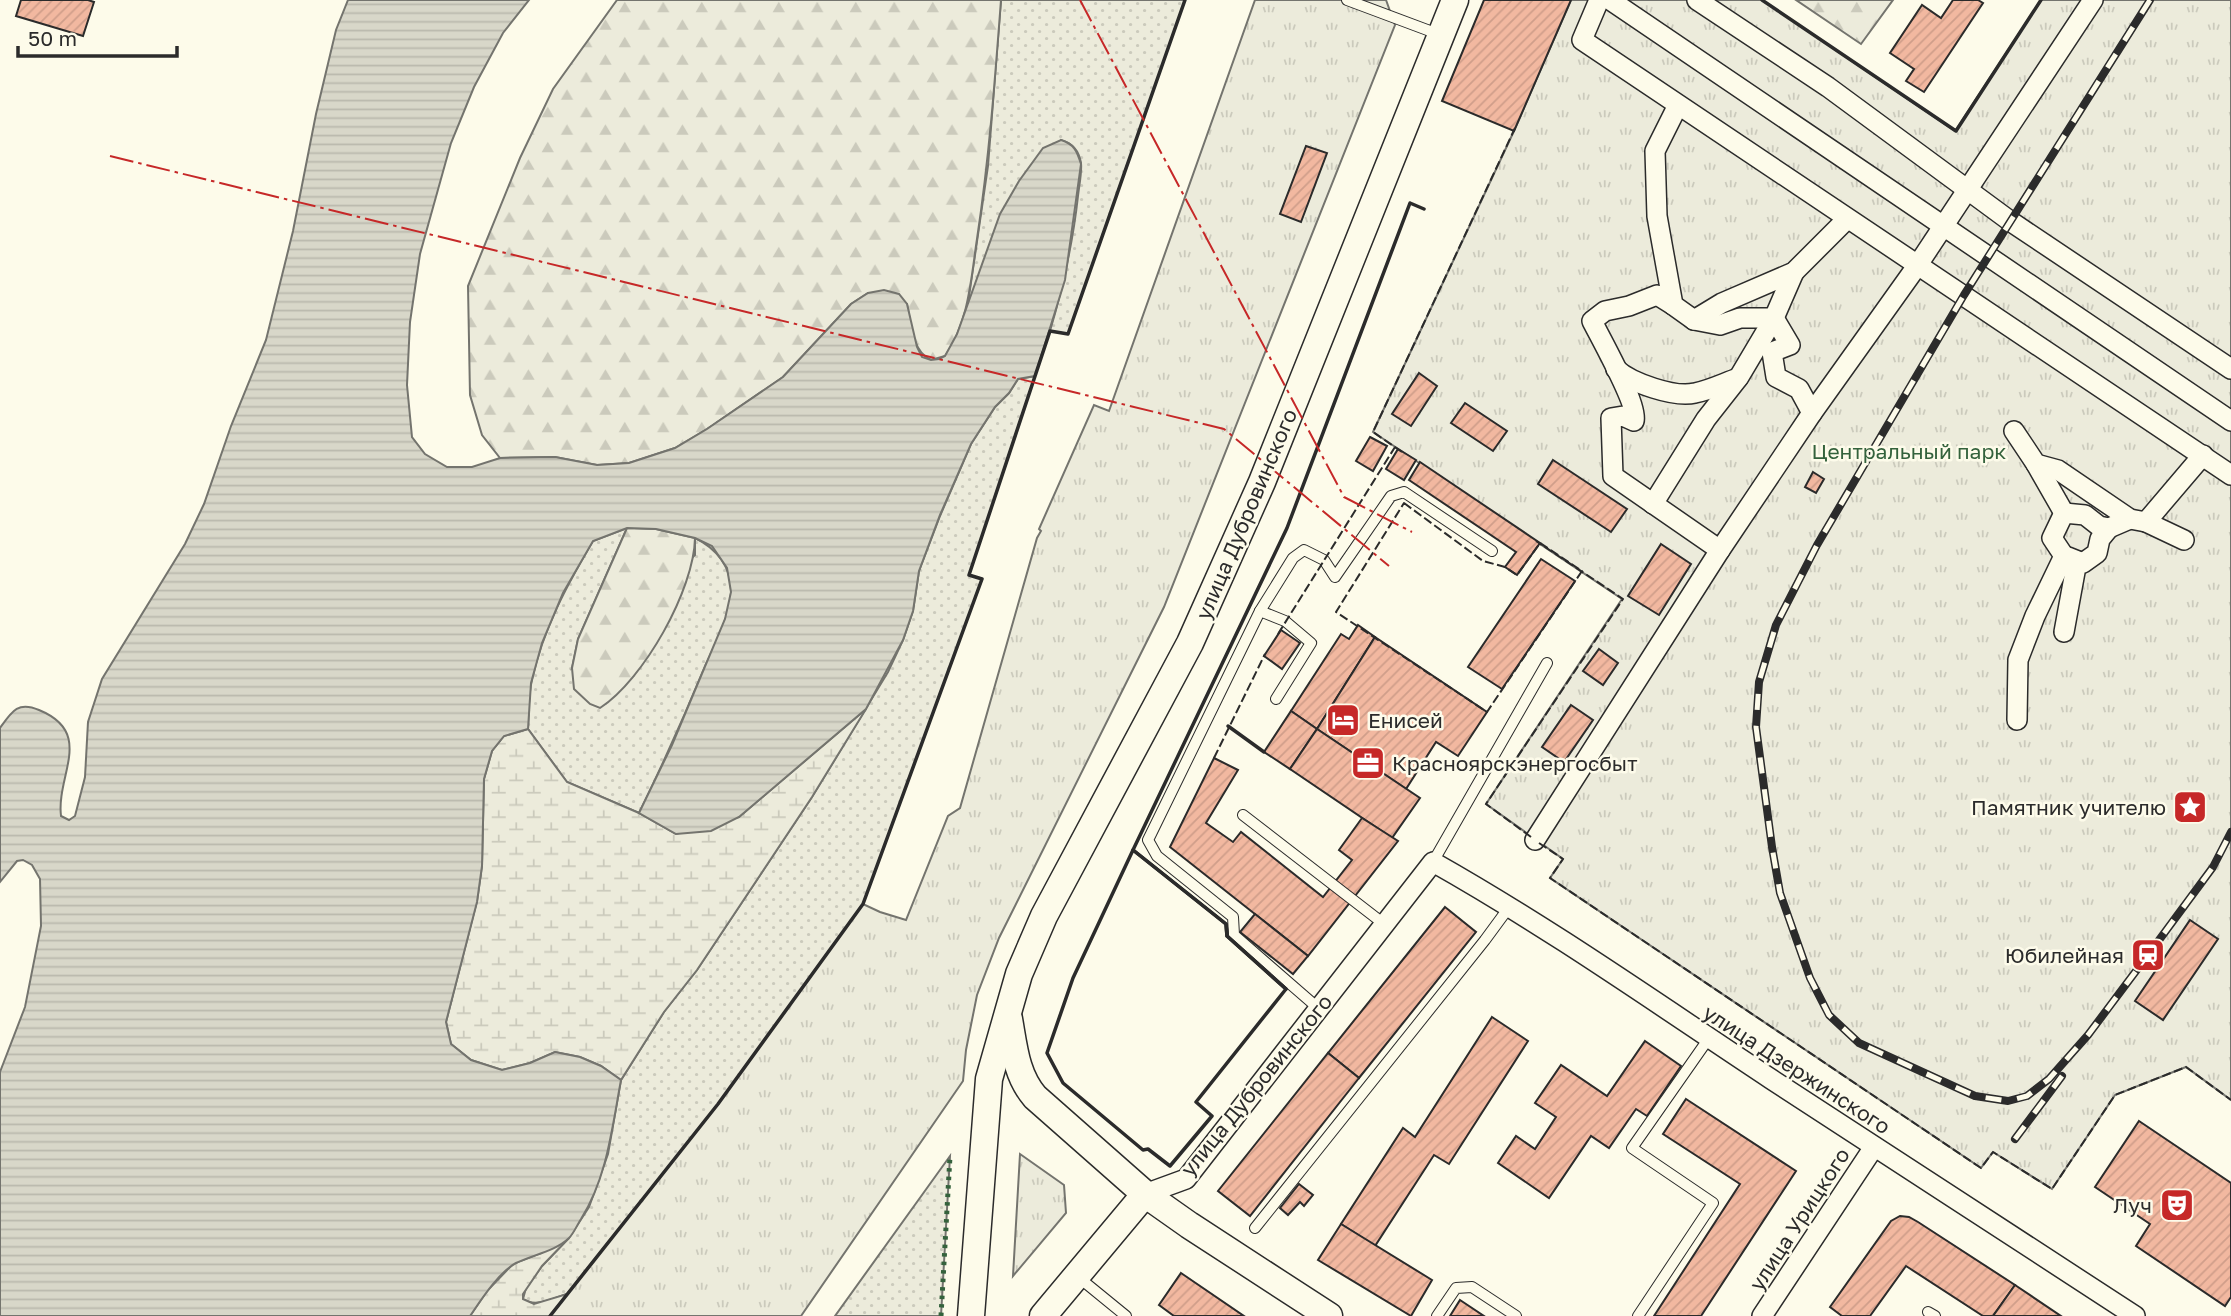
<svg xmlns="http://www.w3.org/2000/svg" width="2231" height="1316" viewBox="0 0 2231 1316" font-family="'Golos Text',sans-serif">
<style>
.grass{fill:url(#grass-dots);stroke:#74746e;stroke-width:2}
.forest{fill:url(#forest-firs);stroke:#74746e;stroke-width:2}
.wetland{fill:url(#wetland-marsh);stroke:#74746e;stroke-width:2}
.park{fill:url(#park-tufts);stroke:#74746e;stroke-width:2}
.water{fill:url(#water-rules);stroke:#74746e;stroke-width:2}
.building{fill:url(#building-hatch);stroke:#2b2b2b;stroke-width:2}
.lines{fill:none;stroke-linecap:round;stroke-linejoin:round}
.lane-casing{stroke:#2b2b2b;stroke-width:12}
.street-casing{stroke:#2b2b2b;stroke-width:22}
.secondary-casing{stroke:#2b2b2b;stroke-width:29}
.lane{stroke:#fdfbea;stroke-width:10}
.street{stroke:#fdfbea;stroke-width:19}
.secondary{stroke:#fdfbea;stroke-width:26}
.rail-casing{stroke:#2b2b2b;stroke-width:8}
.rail{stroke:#fdfbea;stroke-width:5;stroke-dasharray:16;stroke-linecap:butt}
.hedge{stroke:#34623c;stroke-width:5;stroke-dasharray:3.5 5;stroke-linecap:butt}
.fence{stroke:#2b2b2b;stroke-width:2;stroke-dasharray:9 3.5;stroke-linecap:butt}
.wall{stroke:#2b2b2b;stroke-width:3.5}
.power{stroke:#c62828;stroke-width:2;stroke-dasharray:24 5 3.5 5;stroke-linecap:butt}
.labels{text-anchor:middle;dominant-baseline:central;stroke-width:5;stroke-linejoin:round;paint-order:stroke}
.park-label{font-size:21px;fill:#34623c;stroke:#fdfbea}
.street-label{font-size:21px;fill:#2b2b2b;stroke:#fdfbea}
.poi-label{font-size:21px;fill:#2b2b2b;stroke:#fdfbea;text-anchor:end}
</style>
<defs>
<pattern id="grass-dots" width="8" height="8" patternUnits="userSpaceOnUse" patternTransform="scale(1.75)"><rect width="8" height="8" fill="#ecebdb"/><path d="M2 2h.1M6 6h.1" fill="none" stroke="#cbcabc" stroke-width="1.8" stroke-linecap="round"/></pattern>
<pattern id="forest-firs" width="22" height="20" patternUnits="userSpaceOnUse" patternTransform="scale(1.75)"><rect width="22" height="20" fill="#ecebdb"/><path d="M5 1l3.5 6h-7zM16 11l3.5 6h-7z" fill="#cbcabc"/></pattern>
<pattern id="wetland-marsh" width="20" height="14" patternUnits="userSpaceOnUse" patternTransform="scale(1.75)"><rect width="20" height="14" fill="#ecebdb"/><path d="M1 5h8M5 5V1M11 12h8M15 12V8" fill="none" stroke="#cbcabc"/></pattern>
<pattern id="park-tufts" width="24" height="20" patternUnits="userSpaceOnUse" patternTransform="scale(1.75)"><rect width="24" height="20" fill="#ecebdb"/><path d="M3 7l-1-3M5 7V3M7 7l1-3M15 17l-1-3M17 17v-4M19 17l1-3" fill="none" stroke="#cbcabc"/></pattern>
<pattern id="water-rules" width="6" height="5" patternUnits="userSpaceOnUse" patternTransform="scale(1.75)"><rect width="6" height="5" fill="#d8d7c9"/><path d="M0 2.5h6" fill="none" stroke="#bab9ad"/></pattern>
<pattern id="building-hatch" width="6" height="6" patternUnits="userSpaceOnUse" patternTransform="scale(1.75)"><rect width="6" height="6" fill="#f2b8a0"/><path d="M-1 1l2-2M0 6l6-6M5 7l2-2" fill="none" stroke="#d09e8a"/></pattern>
</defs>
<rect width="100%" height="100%" fill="#fdfbea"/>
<g class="grass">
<path d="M1001,0H1185L1068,334L1050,331C1063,287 1073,242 1078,196C1079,186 1082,173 1081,163C1079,151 1072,143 1061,140L968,303L988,166Z"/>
<path d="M1035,376L969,575L982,579L863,904L718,1104L567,1294C553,1298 536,1308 523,1299L526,1288L542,1266L569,1238L589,1207L608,1154L621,1080L664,1012L697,970L812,797L888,672L903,640L913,611L919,571L940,516L971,444L995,407L1009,393L1018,379Z"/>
<path d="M627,528L578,639L572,668L695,555V538C716,548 732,567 731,593C729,618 716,642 706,664C685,715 663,764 639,813L567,782L528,729C529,713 528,695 532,680C543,629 567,585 593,541Z"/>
<polygon points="950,1156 941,1316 835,1316"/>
</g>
<g class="forest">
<path d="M617,0H1001C995,80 989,159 977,239C971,278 969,322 945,356L931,360C912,352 911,323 907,304L868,293L851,304L783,377L707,429L675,448L629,463L597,465L555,457L500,458L482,435L470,395L468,286L520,158L553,89Z"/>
<polygon points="1796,0 1893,0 1861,44"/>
<path d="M627,528L656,529L695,538C694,590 644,679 600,708L590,704L574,689L572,668L578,639Z"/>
</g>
<g class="wetland">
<polygon points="866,709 812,797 697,970 664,1012 621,1080 601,1066 580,1057 555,1052 530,1063 502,1070 471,1060 451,1044 446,1022 477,901 482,866 484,779 492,751 504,736 528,729 567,782 639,813 676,834 739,817"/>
<polygon points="569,1238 542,1266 523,1294 523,1299 534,1304 567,1294 550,1316 470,1316 487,1291 513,1264 541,1253"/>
</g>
<g class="park">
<polygon points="1255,0 1386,0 1395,25 1164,607 999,938 977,995 966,1050 963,1081 801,1316 550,1316 718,1104 863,904 880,912 906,920 948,816 960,808 1037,538 1041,531 1039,529 1094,405 1109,411"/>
<polygon points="1571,0 1762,0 1955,131 2041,0 2231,0 2231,1100 2186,1067 2115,1095 2052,1189 1993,1152 1981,1168 1550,878 1563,859 1486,804 1622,599 1373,432 1514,131"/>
<polygon points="1020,1154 1064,1185 1066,1213 1013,1276"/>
</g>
<path class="water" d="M348,0H529L503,33L474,87L451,143L420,254L410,322L407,385L412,437L425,454L447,467H472L500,458L555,457L597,465L629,463L675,448L707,429L783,377L851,304L868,293L884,290L899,294L907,304L917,347L922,357L931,360L939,359L945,356L957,334L1000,214L1019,181L1043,148L1061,140C1074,144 1077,151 1081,164L1065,280L1035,376L1018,379L1009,393L995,407L971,444L940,515L919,571L913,611L903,640L866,709L739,817L711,831L676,834L639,813L672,745L725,619L731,592L727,568L712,546L695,538L656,529L627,528L593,541L563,593L542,643L531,683L528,729L504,736L492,751L484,779L482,866L477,902L446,1022L451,1044L471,1060L502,1070L530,1063L555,1052L580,1057L601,1066L621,1080C612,1128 607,1178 581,1219C577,1225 574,1233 569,1238C556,1251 532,1255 516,1263C499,1272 481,1300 470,1316H0V1072L25,1007L41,926L40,879L32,865L23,860L17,861L0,882V728C12,711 18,701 39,710C95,733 56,775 61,816L69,820L75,816L85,777L88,722L102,679L185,544L204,504L231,426L266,340L293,231L316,114L336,30Z"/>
<g class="building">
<polygon points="21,0 88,0 94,2 83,36 16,16"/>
<polygon points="1484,0 1571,0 1514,131 1442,101"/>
<polygon points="1953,0 1978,0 1983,3 1924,92 1906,81 1914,69 1890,53 1922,5 1941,18"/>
<polygon points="1306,146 1327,153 1301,222 1280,214"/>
<polygon points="1419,373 1437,386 1411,426 1392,414"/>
<polygon points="1465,403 1507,431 1493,451 1451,423"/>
<polygon points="1370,437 1387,446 1373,471 1356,461"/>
<polygon points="1398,449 1416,460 1404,480 1386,469"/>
<polygon points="1553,460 1627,509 1611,532 1538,484"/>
<polygon points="1420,462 1540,543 1517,575 1505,567 1516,552 1409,480"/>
<polygon points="1813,472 1824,479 1816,493 1805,487"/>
<polygon points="1661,544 1691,564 1659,615 1628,596"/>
<polygon points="1541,559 1575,581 1502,689 1468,667"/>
<polygon points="1358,625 1375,637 1317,729 1291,711 1341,634 1349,639"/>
<polygon points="1281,630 1300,643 1282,669 1264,656"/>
<polygon points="1375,637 1487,712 1458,756 1436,742 1406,789 1317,729"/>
<polygon points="1599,649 1618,663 1603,685 1583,671"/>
<polygon points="1571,705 1593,720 1564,762 1542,747"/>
<polygon points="1291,711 1317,729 1290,769 1264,752"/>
<polygon points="1317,729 1420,798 1392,838 1290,769"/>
<polygon points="1214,758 1238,770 1206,823 1233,842 1241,832 1323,897 1352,860 1339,850 1362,818 1398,841 1308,956 1170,847"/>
<polygon points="1445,907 1476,932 1359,1078 1328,1053"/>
<polygon points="1255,914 1308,956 1293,974 1240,932"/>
<polygon points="2190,920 2218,939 2163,1020 2135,1001"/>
<polygon points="1492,1017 1528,1041 1449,1164 1434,1155 1375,1246 1341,1224 1403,1128 1415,1137"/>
<polygon points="1645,1041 1681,1066 1647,1116 1636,1109 1609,1148 1591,1136 1549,1198 1498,1163 1516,1136 1535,1149 1556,1117 1535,1103 1561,1065 1607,1096"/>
<polygon points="1328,1053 1359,1078 1250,1216 1218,1191"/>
<polygon points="1686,1099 1796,1171 1701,1316 1654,1316 1740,1184 1663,1134"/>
<polygon points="2139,1121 2231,1183 2231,1297 2225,1306 2136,1246 2150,1224 2095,1187"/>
<polygon points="1299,1184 1313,1195 1304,1206 1300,1202 1288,1215 1280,1208"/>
<polygon points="1900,1216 1909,1217 1918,1222 2015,1285 1993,1316 1983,1316 1906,1266 1870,1316 1842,1316 1830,1307 1891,1221"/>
<polygon points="1341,1224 1432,1280 1411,1316 1318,1260"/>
<polygon points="1181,1273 1244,1316 1174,1316 1159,1305"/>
<polygon points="2015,1285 2061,1316 1993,1316"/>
<polygon points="1460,1300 1484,1316 1450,1316"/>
</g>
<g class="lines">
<g class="lane-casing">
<g id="lane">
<polyline points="1347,0 1438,34"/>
<polyline points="1260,611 1293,558 1304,550 1324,560 1335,577 1391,496 1404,492 1492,551"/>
<polyline points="1276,699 1311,643 1285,621 1260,611 1148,840 1157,856 1233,917 1234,935 1318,1008"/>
<polyline points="1243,815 1384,924"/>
<polyline points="1433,862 1547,663"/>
<polyline points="1255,1228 1485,940 1510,906"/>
<polyline points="1077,1276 1126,1316"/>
<polyline points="1928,1312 1935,1316"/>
<polyline points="1437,1316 1456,1288 1472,1287 1516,1316"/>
<polyline points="1638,1316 1713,1203 1632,1148 1709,1038"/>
</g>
</g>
<g class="street-casing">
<g id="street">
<polyline points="1599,0 1582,40 2231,475"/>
<polyline points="1610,0 2231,421"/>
<polyline points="1697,0 1828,87 2010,221 2231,369"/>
<polyline points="1678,105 1655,151 1657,216 1673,305 1694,320 1720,325 1740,318 1774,318 1790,345 1772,352 1776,377 1799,389 1812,413"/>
<path d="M1673,305L1657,295L1629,306L1605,311L1592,321C1601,339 1639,406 1634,421L1623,416L1611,418L1613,476L1720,550"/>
<polyline points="1694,320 1722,303 1794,272 1847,219"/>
<path d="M1616,369C1631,383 1675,398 1695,393C1710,390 1724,383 1738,378"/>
<polyline points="2014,431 2036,464 2058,470 2130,519 2146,522 2184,540"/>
<polyline points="2036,464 2064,513"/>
<polyline points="1653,504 1706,419 1739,377 1774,318 1794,272"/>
<polyline points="2146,522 2203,455"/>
<polyline points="2068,557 2083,563 2097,553 2100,539 2109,528"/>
<polyline points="2064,632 2077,561"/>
<polyline points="2017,720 2018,660 2035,616 2064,556 2052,538 2064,513 2085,515 2099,526 2109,528 2130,519"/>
<polyline points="1535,840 1720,550 1812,413 1917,266 2093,0"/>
<path d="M1145,1194L1186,1179L1433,862C1550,928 1659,1005 1771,1079C1892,1159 2014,1236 2135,1316"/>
<polyline points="1762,1316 1874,1147"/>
</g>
</g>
<g class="secondary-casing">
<g id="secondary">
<path d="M1009,1019C1014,1047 1016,1075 1035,1097L1145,1194L1189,1225L1329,1316"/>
<polyline points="971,1316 989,1079 1019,974 1044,916 1190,643 1262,482 1455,0"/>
<polyline points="1043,1316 1145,1194"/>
</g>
</g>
<use href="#lane" class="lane"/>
<use href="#street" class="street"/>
<use href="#secondary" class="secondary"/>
<g class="rail-casing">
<g id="rail">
<polyline points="2150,0 1964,295 1817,545 1776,625 1759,682 1756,727 1772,847 1780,893 1810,978 1829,1015 1859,1043 1975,1096 2008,1101 2027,1096 2049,1079 2088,1035 2148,955 2213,867 2231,832"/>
<polyline points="2015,1139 2062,1076"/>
</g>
</g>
<use href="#rail" class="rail"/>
<polyline class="hedge" points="941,1316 950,1156"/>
<g class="fence">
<polyline points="1402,452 1373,432 1515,128"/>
<polygon points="1404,503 1483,561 1505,567 1517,575 1540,543 1582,571 1487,712 1336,612"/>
<polyline points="1278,634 1395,447"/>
<polyline points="1214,758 1265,654"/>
<polyline points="1531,837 1486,804 1623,599 1536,541"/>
<polyline points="1539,843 1563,859 1550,878 1981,1168 1993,1152 2052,1189 2115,1095 2186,1067 2231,1100"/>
</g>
<g class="wall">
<polyline points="1762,0 1956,131 2041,0"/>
<polyline points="1228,726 1264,752"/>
<polygon points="1133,850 1226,924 1227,936 1286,989 1196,1102 1212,1116 1170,1166 1148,1149 1143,1150 1063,1083 1047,1053 1073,978"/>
<polyline points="1286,989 1227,936 1226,924 1133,850 1287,528 1410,203 1424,209"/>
<polyline points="550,1316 718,1104 863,904 982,579 969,575 1050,331 1068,334 1185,0"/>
</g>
<g class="power">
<polyline points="1080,0 1344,497 1412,532"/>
<polyline points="110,156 1224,429 1389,566"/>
</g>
</g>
<defs>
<g id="hotel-square" transform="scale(1.75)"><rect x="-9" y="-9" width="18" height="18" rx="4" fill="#c62828" stroke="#fdfbea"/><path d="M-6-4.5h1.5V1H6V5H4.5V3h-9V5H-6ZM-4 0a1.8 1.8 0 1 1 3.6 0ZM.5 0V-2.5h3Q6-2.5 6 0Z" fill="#fff"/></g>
<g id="office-square" transform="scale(1.75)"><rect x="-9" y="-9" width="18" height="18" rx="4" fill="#c62828" stroke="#fdfbea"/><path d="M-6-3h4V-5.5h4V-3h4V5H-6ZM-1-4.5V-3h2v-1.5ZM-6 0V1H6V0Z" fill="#fff"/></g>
<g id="sight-square" transform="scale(1.75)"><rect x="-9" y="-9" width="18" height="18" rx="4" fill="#c62828" stroke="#fdfbea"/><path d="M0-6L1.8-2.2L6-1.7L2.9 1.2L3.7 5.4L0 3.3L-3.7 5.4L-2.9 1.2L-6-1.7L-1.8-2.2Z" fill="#fff"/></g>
<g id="station-square" transform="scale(1.75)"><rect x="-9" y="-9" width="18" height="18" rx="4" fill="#c62828" stroke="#fdfbea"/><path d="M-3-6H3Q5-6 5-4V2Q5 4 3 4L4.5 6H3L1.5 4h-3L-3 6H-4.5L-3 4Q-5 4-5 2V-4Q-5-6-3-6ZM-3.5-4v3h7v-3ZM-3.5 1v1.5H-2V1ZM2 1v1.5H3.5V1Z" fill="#fff"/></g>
<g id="theatre-square" transform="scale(1.75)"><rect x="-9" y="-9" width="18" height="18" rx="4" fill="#c62828" stroke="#fdfbea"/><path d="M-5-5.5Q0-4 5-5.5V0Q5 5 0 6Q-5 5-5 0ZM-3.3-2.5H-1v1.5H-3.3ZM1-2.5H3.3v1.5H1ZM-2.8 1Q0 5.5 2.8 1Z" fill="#fff"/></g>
</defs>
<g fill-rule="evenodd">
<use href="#hotel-square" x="1343" y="720"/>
<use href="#office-square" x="1368" y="763"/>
<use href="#sight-square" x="2190" y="807"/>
<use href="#station-square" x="2148" y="955"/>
<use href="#theatre-square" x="2177" y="1205"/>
</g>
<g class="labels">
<g class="park-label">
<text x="1909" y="451">Центральный парк</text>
</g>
<g class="street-label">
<text transform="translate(1246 514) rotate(-67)">улица Дубровинского</text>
<text transform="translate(1797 1069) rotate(33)">улица Дзержинского</text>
<text transform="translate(1256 1085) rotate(-51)">улица Дубровинского</text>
<text transform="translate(1799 1219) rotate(-57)">улица Урицкого</text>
</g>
<g class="poi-label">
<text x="1368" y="720" text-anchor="start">Енисей</text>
<text x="1392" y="763" text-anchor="start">Красноярскэнергосбыт</text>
<text x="2166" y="807">Памятник учителю</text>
<text x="2124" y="955">Юбилейная</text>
<text x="2152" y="1205">Луч</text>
</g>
</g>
<path d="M18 46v10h159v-10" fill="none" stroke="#2b2b2b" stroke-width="3.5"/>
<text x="28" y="46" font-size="21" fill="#2b2b2b" stroke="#fdfbea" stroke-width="5" paint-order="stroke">50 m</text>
</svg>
